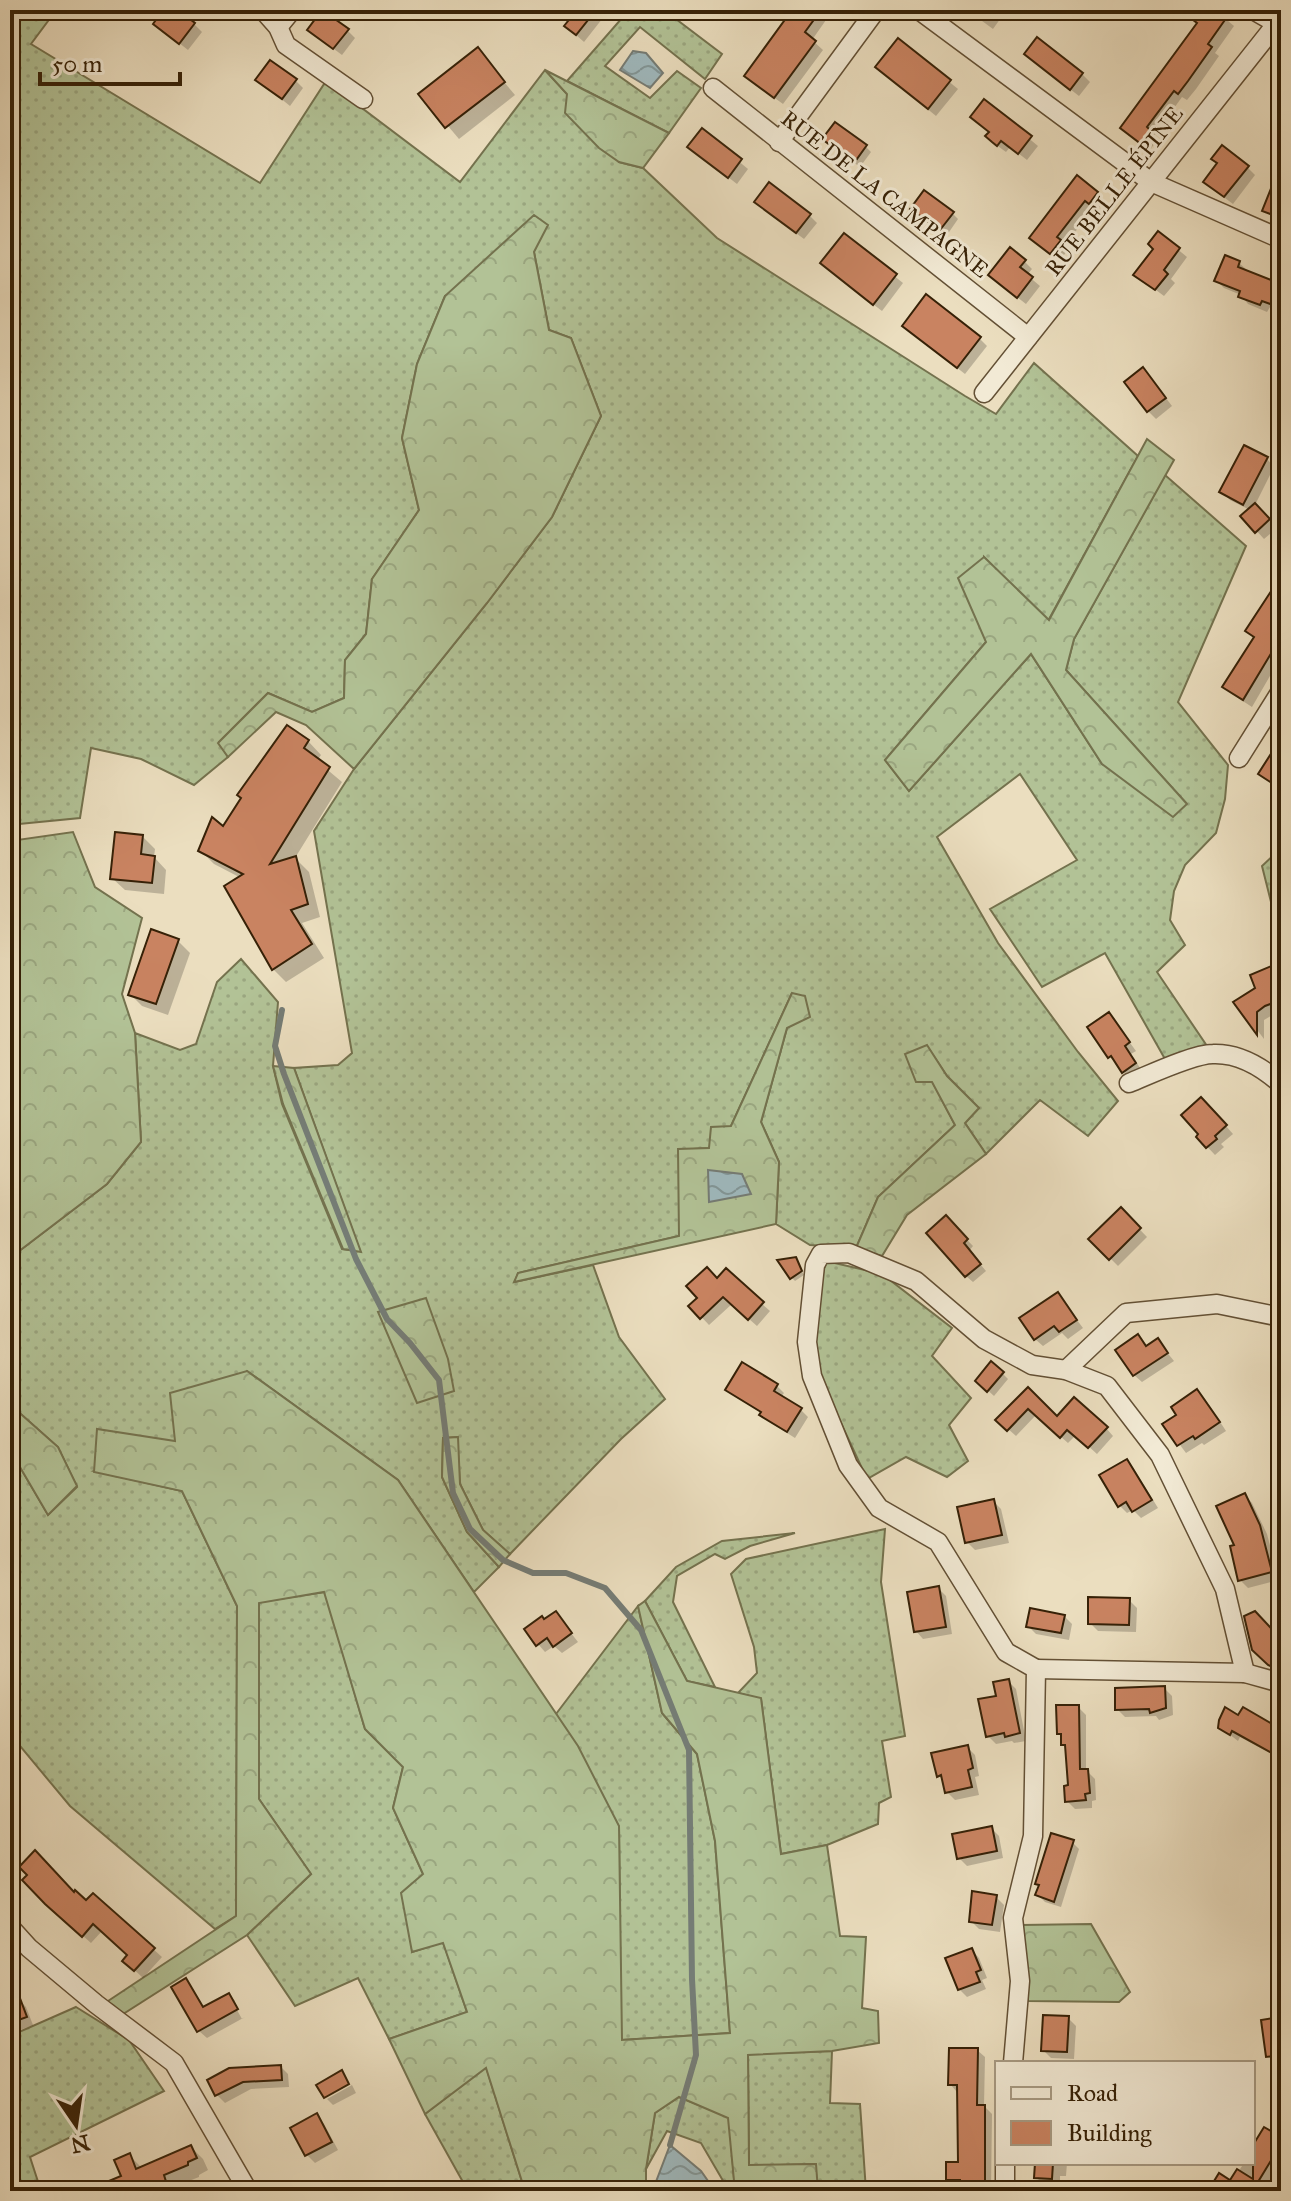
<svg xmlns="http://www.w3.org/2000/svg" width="1291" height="2201" viewBox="0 0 1291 2201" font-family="'IM FELL Great Primer',serif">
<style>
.grass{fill:url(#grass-dots);stroke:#74724e;stroke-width:2}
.forest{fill:url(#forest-crowns);stroke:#74724e;stroke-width:2}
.water{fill:url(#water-waves);stroke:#757c75;stroke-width:2}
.shadow{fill:#0003}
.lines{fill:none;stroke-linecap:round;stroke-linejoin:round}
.stream{stroke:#757c75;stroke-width:6}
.building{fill:#c98361;stroke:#362107;stroke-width:2}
.minor-casing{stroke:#635035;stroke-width:21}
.minor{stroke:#f2ead5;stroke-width:18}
.labels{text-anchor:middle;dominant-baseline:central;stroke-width:6;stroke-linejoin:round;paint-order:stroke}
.street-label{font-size:22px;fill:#362107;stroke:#f2ead5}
</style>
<defs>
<pattern id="grass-dots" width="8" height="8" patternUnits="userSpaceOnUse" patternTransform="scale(2)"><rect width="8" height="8" fill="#b2c296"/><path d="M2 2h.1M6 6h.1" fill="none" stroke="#9aa680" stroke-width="1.8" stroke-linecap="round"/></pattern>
<pattern id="forest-crowns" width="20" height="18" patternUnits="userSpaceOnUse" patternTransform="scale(2)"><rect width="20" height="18" fill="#b2c296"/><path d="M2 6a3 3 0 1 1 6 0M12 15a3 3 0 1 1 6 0" fill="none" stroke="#9aa680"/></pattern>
<pattern id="water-waves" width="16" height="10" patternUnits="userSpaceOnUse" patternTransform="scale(2)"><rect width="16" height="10" fill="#9fb9be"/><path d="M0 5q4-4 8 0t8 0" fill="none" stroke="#829698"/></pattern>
</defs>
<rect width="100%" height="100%" fill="#ebdebf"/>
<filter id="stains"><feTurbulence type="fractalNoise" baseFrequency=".0025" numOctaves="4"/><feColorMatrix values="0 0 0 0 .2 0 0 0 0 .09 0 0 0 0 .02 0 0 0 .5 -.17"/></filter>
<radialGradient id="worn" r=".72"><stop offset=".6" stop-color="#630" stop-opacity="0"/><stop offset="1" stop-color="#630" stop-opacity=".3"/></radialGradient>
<g class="grass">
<polygon points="10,10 46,10 51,17 31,44 260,183 326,81 460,182 545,70 567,94 619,162 643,168 717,238 965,396 996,414 1034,363 1138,456 1048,621 984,557 986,642 885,760 909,791 1031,654 1102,764 1186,803 1066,670 1074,639 1165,475 1246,546 1178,702 1228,765 1225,799 1216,833 1185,865 1174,891 1170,920 1185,945 1157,972 1207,1046 1165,1059 1105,953 1042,987 990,909 1077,860 1020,774 937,837 998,943 1078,1052 1118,1101 1088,1136 1040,1100 986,1154 965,1123 979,1108 947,1076 927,1046 932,1081 955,1125 878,1197 856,1248 810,1245 776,1224 779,1162 761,1122 787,1028 792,993 731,1126 709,1148 679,1150 679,1236 518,1273 515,1282 593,1265 619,1337 665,1399 621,1439 510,1554 483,1530 460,1484 457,1437 443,1438 442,1477 467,1532 499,1567 474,1592 398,1480 247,1371 176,1441 94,1471 182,1491 237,1606 236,1916 215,1929 70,1806 10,1734 10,1450 48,1515 77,1487 58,1447 14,1408 10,1374 10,1258 107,1184 141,1142 135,1033 180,1050 196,1044 217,982 241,959 278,1002 273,1066 282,1104 342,1249 360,1251 294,1068 338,1065 352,1053 314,831 354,769 487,603 552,517 601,416 571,338 549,330 534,252 445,296 417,364 402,438 419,510 372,579 366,634 345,660 344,698 312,712 268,693 219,742 228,757 194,785 141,759 91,748 80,818 19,824 10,822"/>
<polygon points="629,10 664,10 722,54 705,79 640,27 605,66 650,98 677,71 701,88 669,133 567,81"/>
<polygon points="1281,848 1281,942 1262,866"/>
<polygon points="826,1261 882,1274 952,1328 932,1356 971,1398 949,1425 968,1461 947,1477 906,1457 867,1479 819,1376 809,1332"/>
<polygon points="885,1529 881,1582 905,1736 882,1741 891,1797 879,1803 878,1824 827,1845 781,1854 761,1699 738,1693 757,1673 754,1647 731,1574 746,1559"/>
<polygon points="795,1533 750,1546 725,1559 715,1554 677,1576 673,1602 715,1687 687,1681 645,1601 676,1567 722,1541"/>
<polygon points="325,1592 365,1729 403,1767 393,1808 423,1874 412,1952 443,1942 467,2012 389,2039 358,1978 295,2006 247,1935 311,1874 259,1799 259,1602"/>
<polygon points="638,1606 662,1713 697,1754 715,1841 730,2033 621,2040 619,1827 556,1714"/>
<polygon points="76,2007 129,2040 164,2091 30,2157 41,2191 10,2191 10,2036"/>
<polygon points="832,2051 830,2103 860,2104 866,2191 818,2191 815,2164 749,2166 748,2054"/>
<polygon points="486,2067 525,2191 468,2191 425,2114"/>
<polygon points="679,2097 729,2117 735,2191 729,2191 701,2143 667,2131 646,2169 655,2113"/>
</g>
<g class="forest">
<polygon points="545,70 669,133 643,168 619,162 599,148 565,113 567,94"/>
<polygon points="534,215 548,225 534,252 549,330 571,338 601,416 552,517 487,603 354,769 306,725 276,712 228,757 218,743 268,693 312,712 344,698 345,660 366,634 372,579 419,510 402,438 417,364 445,296"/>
<polygon points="1147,439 1174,460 1074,639 1066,670 1187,804 1173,817 1102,764 1031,654 909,791 885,760 986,642 958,578 984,557 1049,620"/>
<polygon points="73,832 95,887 142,918 122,994 135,1033 141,1142 107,1184 10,1258 10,841"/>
<polygon points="792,993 805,996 810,1017 787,1028 761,1122 779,1162 776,1224 514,1282 518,1273 679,1236 678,1149 709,1148 711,1127 731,1126"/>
<polygon points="927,1045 947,1076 979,1108 965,1123 986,1154 907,1215 882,1256 856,1248 878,1197 955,1125 932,1082 916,1082 905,1054"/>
<polygon points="273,1066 294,1068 361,1252 343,1249 283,1104"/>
<polygon points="426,1298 448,1359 454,1391 417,1403 378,1312"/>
<polygon points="247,1371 398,1480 578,1746 619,1826 622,2040 730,2033 715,1841 697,1754 662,1713 638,1606 645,1601 687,1681 761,1698 781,1854 827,1845 840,1936 866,1937 862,2008 878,2011 879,2043 832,2051 748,2055 749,2165 816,2164 818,2191 735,2191 728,2118 679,2097 655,2113 646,2169 646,2191 525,2191 486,2068 425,2114 389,2039 467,2012 443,1943 412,1952 401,1893 423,1874 393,1808 403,1767 365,1729 324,1592 259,1603 259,1799 311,1874 247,1935 120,2016 105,2003 236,1916 237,1606 182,1491 94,1472 97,1429 175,1441 170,1393"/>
<polygon points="10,1374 14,1408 58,1447 77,1486 48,1515 10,1450"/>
<polygon points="458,1437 460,1484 483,1530 510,1554 499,1567 467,1532 442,1477 443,1438"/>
<polygon points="1091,1924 1130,1992 1119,2002 1028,2001 1022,1925"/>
</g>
<g class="water">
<polygon points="633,51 646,53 663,73 650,88 620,70"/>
<polygon points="708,1170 742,1174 751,1194 709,1202"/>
<polygon points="670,2145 701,2171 715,2191 654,2191 654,2187"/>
</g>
<g class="shadow">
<polygon points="153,10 167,10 180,20 194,24 202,32 188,50 155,24 159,18"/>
<polygon points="554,10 602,10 606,14 584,42 566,26 569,22"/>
<polygon points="799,10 833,10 812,40 823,50 783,104 754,83"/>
<polygon points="834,10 856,10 849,21"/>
<polygon points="967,10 998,10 1003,15 993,29"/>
<polygon points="1142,10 1159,10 1153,18"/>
<polygon points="1199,10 1215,10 1234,26 1215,53 1219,56 1196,89 1187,100 1182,97 1154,136 1157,140 1150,150 1130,135 1199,23"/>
<polygon points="347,30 355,38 342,55 318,37"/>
<polygon points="899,41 958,89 936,116 885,74"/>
<polygon points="477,50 515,95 459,139 421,94"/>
<polygon points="1034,61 1082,74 1090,82 1079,96"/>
<polygon points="1281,77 1281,98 1275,92"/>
<polygon points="258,80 295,80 303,88 290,106"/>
<polygon points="985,102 1038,146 1027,160 1010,147 1006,152 995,144 990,132"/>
<polygon points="702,131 748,169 737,184 698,154"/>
<polygon points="830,145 866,147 871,152 860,167"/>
<polygon points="1247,167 1255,175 1233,204 1213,189"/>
<polygon points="1077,178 1105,201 1097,210 1094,208 1064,246 1068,250 1059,261 1039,245"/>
<polygon points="1281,190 1281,222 1273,218 1265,210"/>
<polygon points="765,210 809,215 817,223 804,239"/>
<polygon points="952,213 958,219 947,235 919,214"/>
<polygon points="1159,234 1187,257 1171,279 1175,283 1164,296 1136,275 1156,249"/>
<polygon points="844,236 903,283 882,311 830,271"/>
<polygon points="1024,261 1032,269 1027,275 1040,286 1026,304 998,282"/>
<polygon points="1239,263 1247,270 1246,272 1281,287 1281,312 1270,307 1267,312 1248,304 1241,295 1224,288 1217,281"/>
<polygon points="912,333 979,338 987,346 965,374"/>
<polygon points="1150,377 1172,406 1156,419 1148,411"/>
<polygon points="1267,459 1274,467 1255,505 1277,528 1264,539 1243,516 1250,510 1230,500 1222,492"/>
<polygon points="1281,579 1281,657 1252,707 1232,694 1225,686 1256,638"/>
<polygon points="308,741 321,755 317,761 342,782 295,858 309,872 320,917 302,923 324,958 286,982 273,969 241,878 214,864 200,850"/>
<polygon points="142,836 155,849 154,857 166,870 164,894 125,890 112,878"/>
<polygon points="178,941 190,953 168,1015 142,1006 130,994"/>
<polygon points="1281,964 1281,1010 1264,1020 1264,1039 1236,1002 1258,988"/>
<polygon points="1109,1014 1136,1051 1131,1054 1142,1071 1131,1079 1110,1057 1090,1027"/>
<polygon points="1209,1107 1233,1134 1221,1144 1224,1147 1215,1155 1198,1137"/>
<polygon points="1281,1135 1281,1155 1271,1145"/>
<polygon points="1121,1210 1147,1237 1118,1266 1091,1239"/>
<polygon points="946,1218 973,1246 969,1251 986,1271 973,1282 966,1276"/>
<polygon points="795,1259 804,1275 795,1281 792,1278"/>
<polygon points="717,1281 762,1304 770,1311 757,1326 732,1304 709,1325 691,1306"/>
<polygon points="1058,1295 1083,1328 1068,1339 1062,1333 1043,1346 1035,1339"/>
<polygon points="1138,1337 1147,1347 1157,1340 1174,1361 1142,1382 1134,1375"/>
<polygon points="1002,1373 1008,1379 994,1396 983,1386"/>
<polygon points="777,1386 784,1393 781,1397 801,1410 808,1417 795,1438 768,1421 762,1413 735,1396 728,1389"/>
<polygon points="1028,1390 1057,1419 1106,1428 1113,1436 1097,1454 1076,1435 1068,1443 1036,1415 1016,1436 998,1420"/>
<polygon points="1197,1392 1205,1399 1226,1431 1204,1445 1202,1443 1186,1453 1165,1425 1179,1416"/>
<polygon points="1126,1461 1134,1469 1158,1508 1141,1518 1133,1510 1127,1513 1119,1505"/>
<polygon points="1245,1495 1252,1503 1267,1534 1279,1580 1248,1588 1240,1580"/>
<polygon points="993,1501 1001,1509 1009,1543 975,1550 967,1542"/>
<polygon points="938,1588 946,1596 952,1634 923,1639 916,1631"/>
<polygon points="1129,1600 1137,1608 1136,1632 1098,1631 1090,1623"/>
<polygon points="556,1614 578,1642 562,1653 554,1646 545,1652 538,1644 544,1622"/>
<polygon points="1064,1616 1072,1624 1069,1640 1036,1634 1028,1626"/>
<polygon points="1008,1681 1016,1689 1026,1741 1014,1743 1012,1741 996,1744 988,1736 999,1697"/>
<polygon points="1164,1688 1172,1696 1173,1715 1159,1720 1156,1716 1125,1717 1117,1709"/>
<polygon points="1078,1707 1086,1715 1086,1770 1095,1779 1096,1800 1092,1801 1092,1808 1075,1809 1067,1801 1070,1787 1067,1749 1063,1744 1063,1737 1059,1733"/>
<polygon points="1220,1727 1281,1731 1281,1763 1277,1757 1240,1737 1238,1741"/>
<polygon points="967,1747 975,1755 979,1776 975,1777 979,1795 955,1800 947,1792 945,1782 939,1776"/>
<polygon points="991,1828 999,1836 1003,1858 967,1866 959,1858"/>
<polygon points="1072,1842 1079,1849 1061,1907 1045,1902 1038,1895"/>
<polygon points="93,1895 162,1957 143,1978 125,1961 129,1955 102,1931 91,1943 56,1912 87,1903"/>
<polygon points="996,1897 1004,1905 1000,1932 979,1929 971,1921"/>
<polygon points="972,1950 979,1958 987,1978 982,1980 986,1989 967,1997 959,1989"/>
<polygon points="185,1981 193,1989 205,2009 229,1995 235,2001 232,2001 242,2019 245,2017 207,2038 199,2031"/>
<polygon points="18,1999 26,2007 33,2025 10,2034 10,2002"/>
<polygon points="1068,2018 1076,2026 1074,2059 1051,2058 1043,2050"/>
<polygon points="1281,2019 1281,2063 1276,2064 1268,2056"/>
<polygon points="977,2050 985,2057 984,2106 992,2114 991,2191 963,2191 962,2186 956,2186 948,2179 960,2164 957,2092 950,2084"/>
<polygon points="281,2067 288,2074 289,2087 251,2089 225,2103 217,2095 210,2080"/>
<polygon points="352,2085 356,2093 333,2105 327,2099"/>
<polygon points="316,2116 324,2124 338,2150 315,2163 307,2155 292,2129"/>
<polygon points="1281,2119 1281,2165 1265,2191 1210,2191 1231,2183 1244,2163 1253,2163 1253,2148 1272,2134"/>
<polygon points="191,2147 203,2159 208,2170 199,2175 199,2177 174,2187 176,2191 107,2191 124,2177 130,2156 143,2169"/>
<polygon points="1037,2163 1067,2163 1066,2176 1060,2176 1060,2186 1044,2185 1036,2177"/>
</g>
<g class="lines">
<polyline class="stream" points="282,1010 275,1046 284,1074 356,1259 387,1319 410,1343 439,1380 453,1493 470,1529 503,1560 533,1573 566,1573 605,1588 641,1630 689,1750 692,1979 696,2055 670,2145"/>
</g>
<g class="building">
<polygon points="163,10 170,10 179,17 182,13 195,23 179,44 153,24"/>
<polygon points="322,10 349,29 333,49 307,30"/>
<polygon points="553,10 596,10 576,35 564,26 568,21"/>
<polygon points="792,10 821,10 805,32 816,41 774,98 744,76"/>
<polygon points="1180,10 1218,10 1227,17 1208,44 1212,47 1188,81 1178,94 1174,91 1147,127 1151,131 1141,144 1120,128 1197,23"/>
<polygon points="1037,37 1083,73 1070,90 1024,54"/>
<polygon points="898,38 951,80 928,109 875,67"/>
<polygon points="478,47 505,82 445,128 418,94"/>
<polygon points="270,60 297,79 282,99 255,80"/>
<polygon points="984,99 1032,136 1018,154 1001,141 997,146 992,142 985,136 989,132 970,117"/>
<polygon points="835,122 867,145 854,163 822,139"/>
<polygon points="702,128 742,159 728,178 687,147"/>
<polygon points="1222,145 1249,166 1224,197 1203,182 1217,163 1211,159"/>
<polygon points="1280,166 1281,166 1281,218 1262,211"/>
<polygon points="1077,175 1098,192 1089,204 1085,201 1057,237 1061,240 1050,254 1029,238"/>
<polygon points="769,182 811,214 796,233 754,202"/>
<polygon points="924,190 954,212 940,230 910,209"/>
<polygon points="1158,231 1180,248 1164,270 1168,274 1155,290 1133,275 1153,249 1148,244"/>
<polygon points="844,233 897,274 873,305 820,263"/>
<polygon points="1010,247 1026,260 1020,267 1033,277 1017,298 988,275"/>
<polygon points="1225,255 1240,261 1238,267 1281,284 1281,308 1262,301 1260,305 1238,297 1240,291 1214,281"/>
<polygon points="926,294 981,337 957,368 902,326"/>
<polygon points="1143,367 1166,398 1147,412 1124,382"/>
<polygon points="1244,445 1268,457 1243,505 1219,492"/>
<polygon points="1255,503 1270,519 1255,533 1240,516"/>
<polygon points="1281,576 1281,637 1243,700 1222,687 1254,637 1245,631"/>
<polygon points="287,725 309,740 304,748 330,767 270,864 296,856 308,904 291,910 312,944 272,970 224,886 243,874 198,851 212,817 223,826 241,798 237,795"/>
<polygon points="1281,738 1281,789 1258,774"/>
<polygon points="115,832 143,835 141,854 155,856 152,883 110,879"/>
<polygon points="151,929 179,939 156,1004 128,995"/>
<polygon points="1281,962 1281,1000 1265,1006 1257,1012 1257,1035 1233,1002 1255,988 1250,975"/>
<polygon points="1109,1012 1130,1042 1125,1046 1136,1063 1122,1073 1111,1056 1108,1058 1087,1027"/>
<polygon points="1201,1097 1227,1125 1215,1136 1217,1139 1206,1148 1196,1137 1198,1134 1181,1115"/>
<polygon points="1121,1207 1141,1228 1109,1260 1088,1239"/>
<polygon points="946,1215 968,1239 964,1243 981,1264 965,1277 926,1233"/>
<polygon points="796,1257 802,1271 790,1279 777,1260"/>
<polygon points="707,1267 717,1278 726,1268 764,1302 748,1320 723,1297 700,1319 688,1306 697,1298 686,1286"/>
<polygon points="1058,1292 1077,1320 1059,1332 1054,1326 1034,1340 1019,1318"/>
<polygon points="1138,1334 1146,1346 1158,1338 1168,1353 1133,1376 1115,1350"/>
<polygon points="991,1361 1004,1372 987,1392 975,1381"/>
<polygon points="742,1362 778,1384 774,1391 802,1408 787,1432 759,1415 761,1412 725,1390"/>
<polygon points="1028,1387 1057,1416 1074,1397 1108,1427 1088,1448 1067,1430 1060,1438 1028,1409 1007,1431 995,1420"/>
<polygon points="1197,1389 1220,1422 1195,1439 1193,1436 1177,1446 1162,1424 1176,1415 1171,1407"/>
<polygon points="1127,1459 1152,1500 1132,1512 1126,1502 1118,1507 1099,1475"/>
<polygon points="1245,1493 1260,1525 1272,1572 1238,1581 1230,1546 1234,1545 1216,1506"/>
<polygon points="994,1499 1002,1535 965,1543 957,1507"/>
<polygon points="939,1586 946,1627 914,1632 907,1592"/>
<polygon points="1088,1597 1130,1598 1129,1625 1088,1624"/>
<polygon points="1030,1608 1065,1615 1061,1633 1026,1627"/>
<polygon points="556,1611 572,1633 553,1647 547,1638 536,1646 524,1629 542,1616 544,1619"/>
<polygon points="1255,1611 1281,1639 1281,1671 1268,1665 1252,1650 1244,1616"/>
<polygon points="1009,1679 1020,1733 1005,1737 1004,1733 986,1737 978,1699 996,1696 993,1682"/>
<polygon points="1165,1686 1166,1708 1150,1713 1149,1709 1115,1710 1115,1688"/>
<polygon points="1056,1705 1079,1705 1080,1769 1088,1769 1090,1793 1085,1794 1086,1800 1065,1802 1064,1786 1068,1785 1065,1745 1061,1745 1061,1734 1057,1734"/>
<polygon points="1225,1707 1238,1715 1243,1707 1281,1729 1281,1758 1232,1731 1230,1735 1218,1728 1219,1720"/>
<polygon points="968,1745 973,1768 968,1770 972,1787 945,1793 941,1775 937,1777 931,1753"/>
<polygon points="992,1826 997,1851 957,1859 952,1834"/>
<polygon points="1051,1833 1074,1840 1054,1902 1035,1895 1039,1885 1035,1884"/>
<polygon points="35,1850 74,1892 75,1890 86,1900 93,1893 155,1948 134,1971 122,1961 127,1955 93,1924 82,1937 45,1904 22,1880 27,1875 19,1867"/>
<polygon points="972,1891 997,1895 992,1925 969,1922"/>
<polygon points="972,1948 981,1970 976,1972 980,1982 958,1990 945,1958"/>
<polygon points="10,1977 12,1977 27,2017 10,2023"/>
<polygon points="186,1978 203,2007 229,1993 238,2009 197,2032 171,1987"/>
<polygon points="1043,2015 1069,2016 1067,2052 1041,2051"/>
<polygon points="1281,2017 1281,2055 1266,2057 1261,2020"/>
<polygon points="949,2048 978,2048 977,2105 985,2105 985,2191 960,2191 960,2180 946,2180 946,2162 958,2162 957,2085 948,2085"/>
<polygon points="281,2065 282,2080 243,2082 215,2096 207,2080 229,2068"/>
<polygon points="342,2070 349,2084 324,2098 316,2085"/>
<polygon points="317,2113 332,2142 305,2156 290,2128"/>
<polygon points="1264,2127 1281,2137 1281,2144 1258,2182 1273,2191 1208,2191 1219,2173 1230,2180 1237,2169 1253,2179 1253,2145"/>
<polygon points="191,2145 197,2158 188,2162 188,2165 164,2175 168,2188 160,2191 85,2191 121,2176 114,2160 130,2153 136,2169"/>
<polygon points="1035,2163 1053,2163 1052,2179 1034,2178"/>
</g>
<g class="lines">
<g class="minor-casing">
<g id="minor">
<polyline points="263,10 278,27 286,45 363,99"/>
<polyline points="919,10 1151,182 1281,239"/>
<polyline points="1253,10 1281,26"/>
<polyline points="278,27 292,10"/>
<polyline points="713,88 1028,337"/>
<polyline points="779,142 876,10"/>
<polyline points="984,393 1281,18"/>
<polyline points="1239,758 1281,691"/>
<path d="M1129,1083C1149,1075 1193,1054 1213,1054C1239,1053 1262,1067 1281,1084"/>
<polyline points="1066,1370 1126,1313 1217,1304 1281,1317"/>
<polyline points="1036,1669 1245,1673 1281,1683"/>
<polyline points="10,1927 29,1948 96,2004 174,2063 248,2191"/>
<polyline points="1013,2063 1020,1981 1013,1918 1033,1836 1036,1669 1006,1652 938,1542 879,1508 848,1465 812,1376 807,1342 815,1265 821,1254 849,1253 916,1281 984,1339 1032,1365 1066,1370 1107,1386 1160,1455 1225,1589 1245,1673"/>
<polyline points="1005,2191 1005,2163"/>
</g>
</g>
<use href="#minor" class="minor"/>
</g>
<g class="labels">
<g class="street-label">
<text transform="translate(1114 191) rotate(-52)">RUE BELLE ÉPINE</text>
<text transform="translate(885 194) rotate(38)">RUE DE LA CAMPAGNE</text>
</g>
</g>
<rect width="1291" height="2201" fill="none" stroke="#ebdebf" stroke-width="40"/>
<rect x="12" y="12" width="1267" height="2177" fill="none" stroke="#362107" stroke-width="4"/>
<rect x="20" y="20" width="1251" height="2161" fill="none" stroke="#362107" stroke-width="2"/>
<rect x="995" y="2061" width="260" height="104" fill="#f2ead5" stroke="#a79a83" stroke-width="2"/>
<rect x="1011" y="2087" width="40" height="12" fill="#f2ead5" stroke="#a79a83" stroke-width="2"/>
<text x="1067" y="2101" font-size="24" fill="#362107">Road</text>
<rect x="1011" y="2121" width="40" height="24" fill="#c98361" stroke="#a79a83" stroke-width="2"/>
<text x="1067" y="2141" font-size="24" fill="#362107">Building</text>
<g transform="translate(76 2125) rotate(167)" stroke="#f2ead5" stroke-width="6" paint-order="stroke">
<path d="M0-6L14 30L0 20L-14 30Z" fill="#362107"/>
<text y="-12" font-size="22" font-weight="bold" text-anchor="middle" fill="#362107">N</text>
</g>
<path d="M40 72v12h140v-12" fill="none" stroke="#362107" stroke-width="4"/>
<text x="52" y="72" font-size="24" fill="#362107" stroke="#f2ead5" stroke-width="6" paint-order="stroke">50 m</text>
<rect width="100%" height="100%" filter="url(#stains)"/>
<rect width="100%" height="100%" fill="url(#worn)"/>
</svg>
